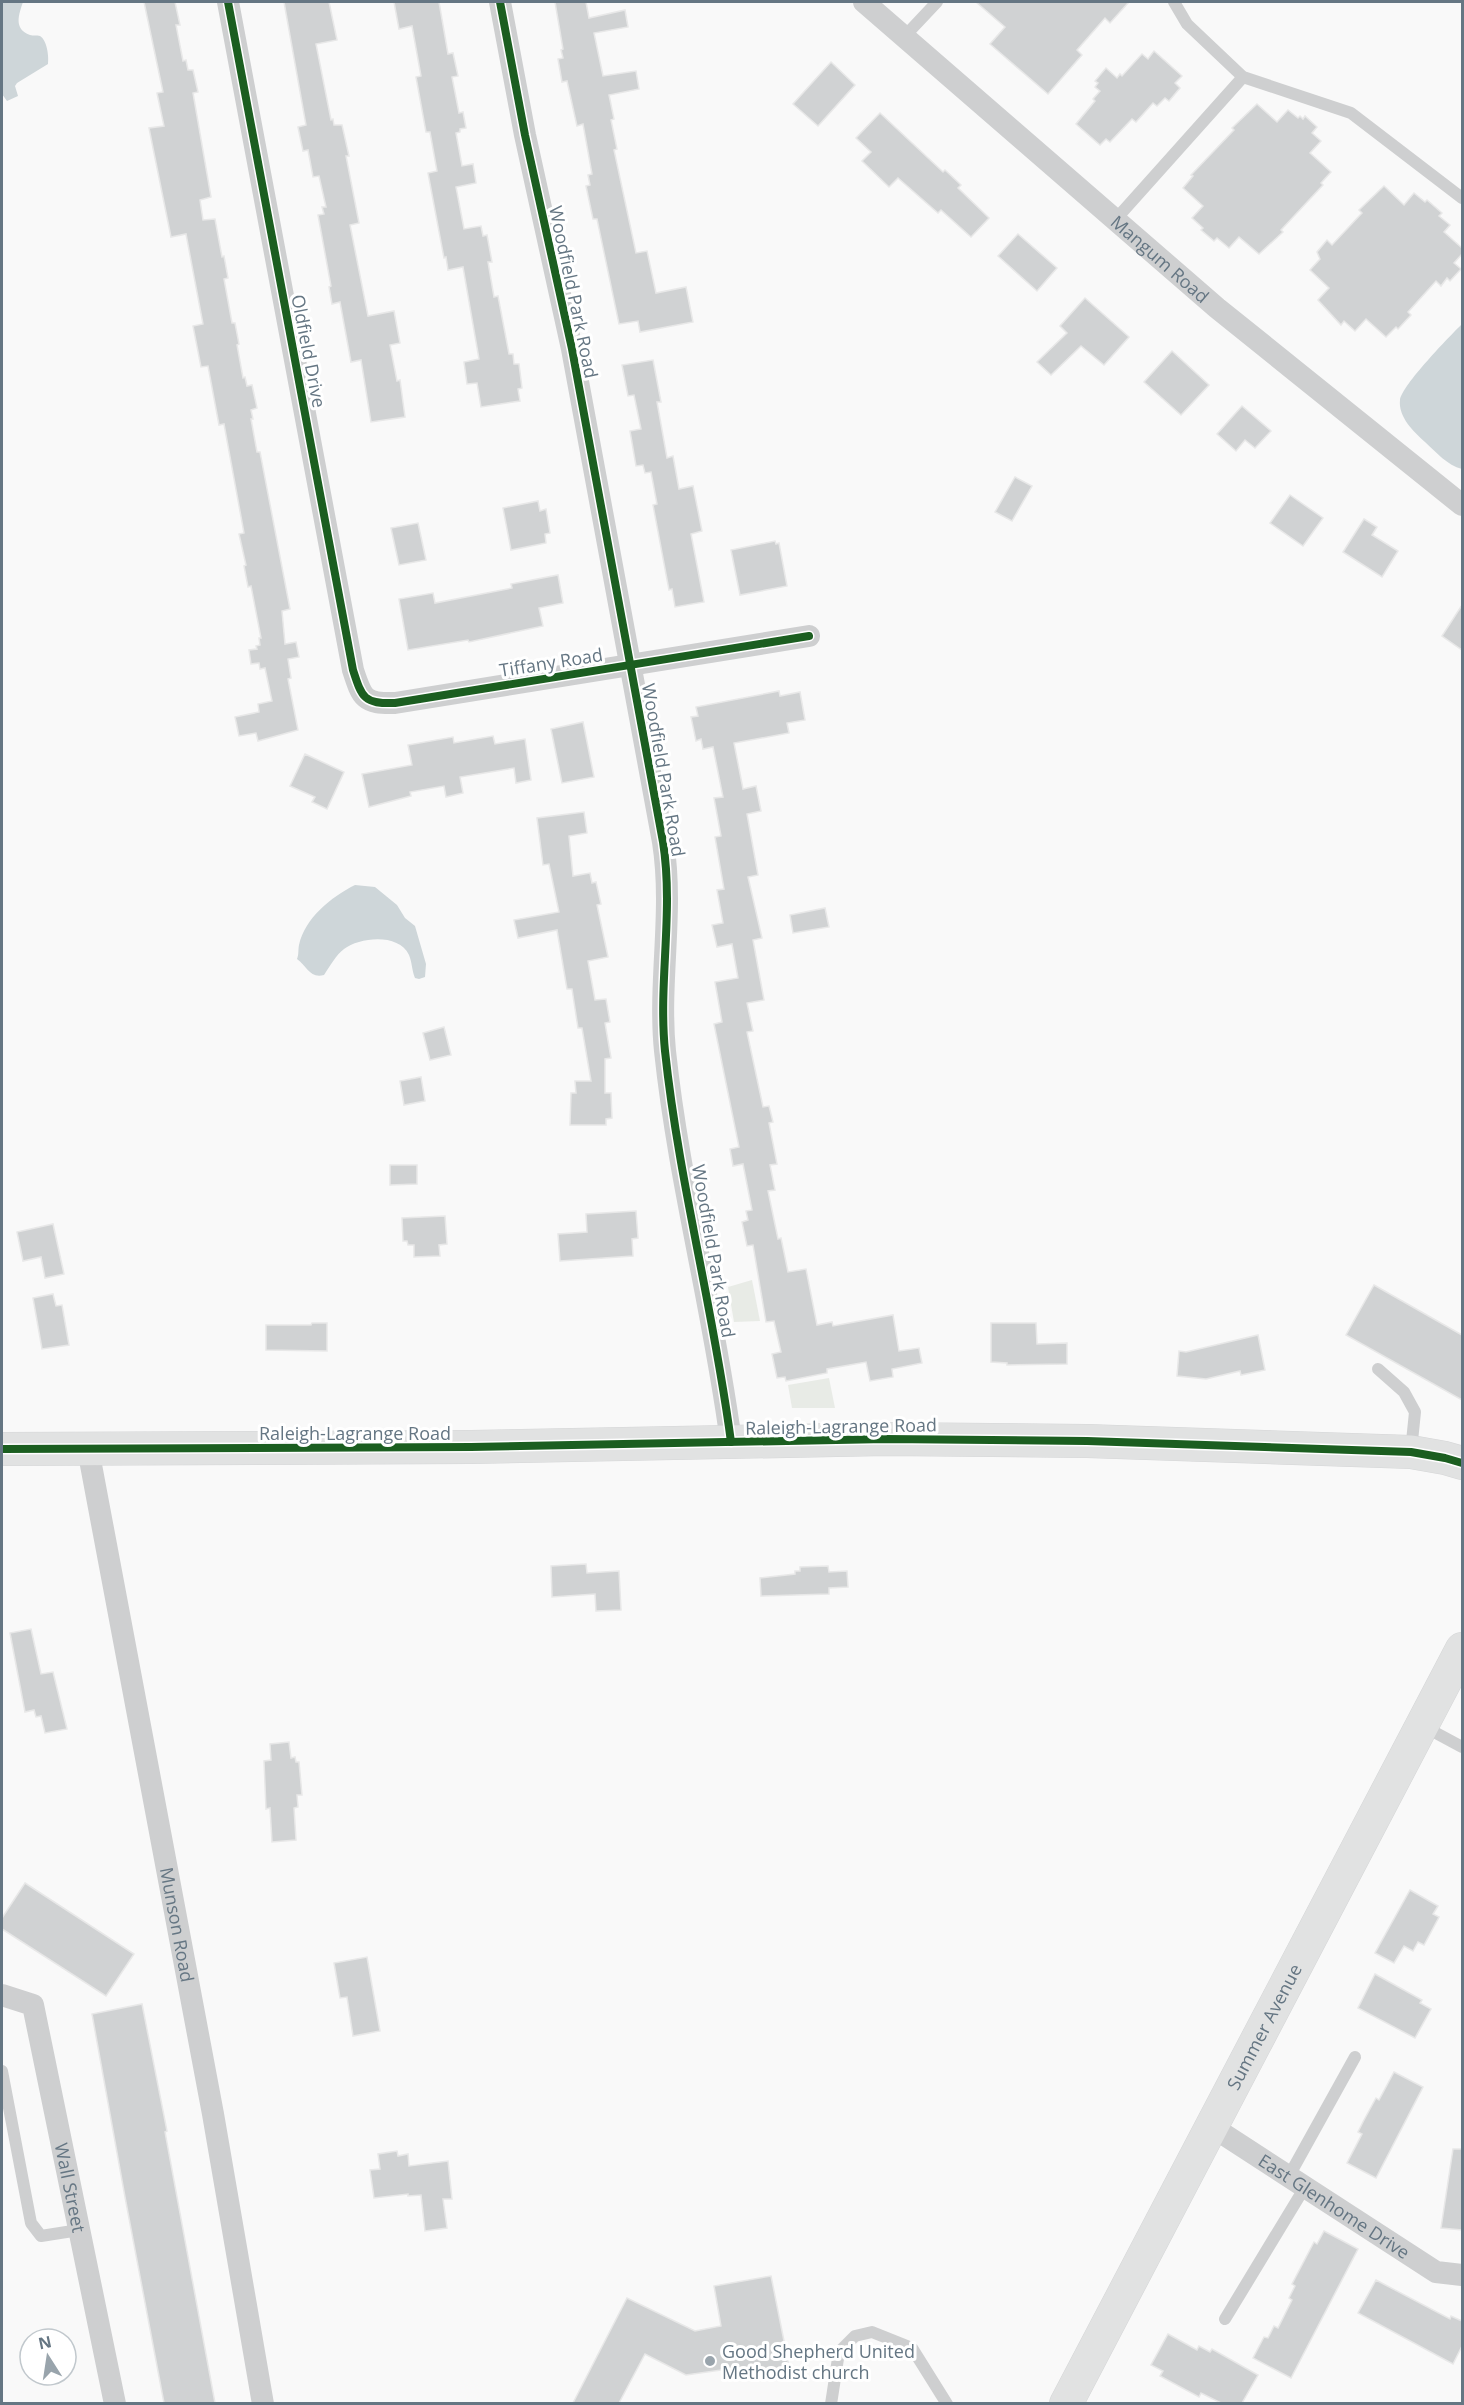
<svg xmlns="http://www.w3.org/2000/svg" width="1464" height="2405" viewBox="0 0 1464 2405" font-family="'Open Sans',sans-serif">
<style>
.green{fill:#e8ebe6}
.water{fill:#ced6d9}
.building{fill:#d0d2d3;stroke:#e8e8e8;stroke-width:1.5}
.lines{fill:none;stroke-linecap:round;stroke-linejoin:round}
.secondary-casing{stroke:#d5d6d7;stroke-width:34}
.primary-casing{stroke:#d5d6d7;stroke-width:34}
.service{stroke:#cecfd0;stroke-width:12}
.minor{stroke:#cecfd0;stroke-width:22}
.secondary{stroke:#e1e2e2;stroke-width:33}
.primary{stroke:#e1e2e2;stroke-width:33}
.cycleway-casing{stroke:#fff;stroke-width:11}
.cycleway{stroke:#1b5e20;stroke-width:8}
.poi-dot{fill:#99a4ac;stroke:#fff;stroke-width:2}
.labels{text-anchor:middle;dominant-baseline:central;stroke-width:6;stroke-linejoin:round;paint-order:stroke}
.street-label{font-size:18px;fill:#657683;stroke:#fff}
.poi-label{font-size:18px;fill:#657683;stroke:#fff;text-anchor:start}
</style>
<rect width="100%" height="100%" fill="#f9f9f9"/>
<g class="green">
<polygon points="752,1280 760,1321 734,1322 728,1287"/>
<polygon points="829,1378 835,1408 792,1408 788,1385"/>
</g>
<g class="water">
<path d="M2,2H23C19,14 13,29 30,35C33,36 37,35 40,36C47,40 49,56 48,64L17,83L15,86L18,96L7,101L2,94Z"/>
<path d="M1462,324V469C1447,465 1437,453 1425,442C1414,432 1398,417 1400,400C1402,385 1450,336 1462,324Z"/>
<path d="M355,885L375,887L397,905L405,918L415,926L426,964L425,977L419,979L415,978C412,971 412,962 409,955C399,933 360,937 344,949C336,955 330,966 324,975C310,979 307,966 297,959C299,954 298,950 299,945C305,918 331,897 355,885Z"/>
</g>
<g class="building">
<polygon points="144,2 175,2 180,25 176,25 183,61 186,60 188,70 193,70 198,92 193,93 211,197 200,200 203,220 215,219 222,257 224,256 228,278 224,279 232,323 235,323 239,344 237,345 243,378 245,377 247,386 252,385 257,408 251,410 253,419 251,419 257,452 260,452 290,609 282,611 285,644 296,642 299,657 288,659 291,678 288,679 298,730 258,741 256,733 239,736 235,717 259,712 258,704 272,701 265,668 260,669 259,663 251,664 249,650 257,649 256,646 260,645 259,638 261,638 251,586 248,587 244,566 246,565 239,534 244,533 224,424 219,425 208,366 201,367 193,326 203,324 186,234 171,237 153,148 149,128 164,126 157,93 163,92"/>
<polygon points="284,2 329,2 337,40 316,44 331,120 333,119 334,125 342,125 349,156 346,156 359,223 350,225 368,316 394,311 400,343 390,345 397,381 400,380 405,417 371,422 361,360 351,362 340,302 332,304 329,287 331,286 318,215 324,214 322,207 326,207 319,176 313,177 308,150 303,151 298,127 306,125"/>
<polygon points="394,2 439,2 448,54 453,53 458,76 452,77 459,113 463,112 466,128 460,129 460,132 456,133 462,166 473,164 476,183 456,187 464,229 481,226 483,236 487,235 492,262 488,262 494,297 498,296 509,354 513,354 514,364 519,364 522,388 518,389 520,401 481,407 477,383 467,384 464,362 479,359 463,267 448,270 446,257 444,258 428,173 437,171 430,132 426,132 416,77 421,76 412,26 399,29"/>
<polygon points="555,2 586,2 589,18 625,10 628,27 594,33 603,76 636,71 639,89 609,95 614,119 611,120 617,149 614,150 636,253 647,251 656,293 686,287 693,322 640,332 638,321 619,324 597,219 593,219 586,186 590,185 588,175 592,174 583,124 577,126 567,81 562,82 558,59 563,58 561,50 563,49"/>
<polygon points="976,2 1129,2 1110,23 1105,18 1077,50 1082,55 1048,94 990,44 1005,27"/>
<polygon points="1154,51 1182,76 1175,83 1180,88 1169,101 1165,98 1157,106 1153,103 1136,122 1132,119 1110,142 1106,139 1100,145 1076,124 1095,101 1093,99 1100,91 1095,87 1098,83 1095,81 1106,68 1117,78 1120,74 1122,76 1142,54 1148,59"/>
<polygon points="831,62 855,85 818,126 793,104"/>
<polygon points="1257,104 1277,122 1288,110 1298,118 1300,116 1303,119 1305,116 1317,127 1312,133 1321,141 1310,153 1331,172 1321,183 1323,185 1281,230 1283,232 1259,254 1239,237 1229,248 1217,238 1214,241 1201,230 1203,228 1192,218 1203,206 1183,188 1193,176 1191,175 1234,130 1232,128"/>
<polygon points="880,113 943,172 945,170 961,185 958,188 989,218 971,237 941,210 938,213 898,178 889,187 862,161 871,152 856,138"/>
<polygon points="1384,186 1404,205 1414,193 1425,202 1427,200 1442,213 1439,216 1450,225 1444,232 1462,248 1462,254 1454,263 1461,269 1450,281 1447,278 1441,286 1436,281 1408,312 1411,315 1398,329 1396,327 1386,337 1366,319 1355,331 1344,321 1341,325 1318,300 1329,288 1310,270 1320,259 1317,252 1327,240 1332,245 1362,213 1359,210"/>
<polygon points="1018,234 1057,268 1037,291 998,256"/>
<polygon points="1085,298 1129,337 1104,365 1081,346 1051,375 1037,362 1067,333 1060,326"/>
<polygon points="1172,351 1209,385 1181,415 1144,382"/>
<polygon points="653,360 661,402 657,402 667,458 673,456 679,489 693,486 702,531 691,534 704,602 675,607 672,589 669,590 653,505 657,504 651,472 645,473 643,465 636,466 630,431 641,429 634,395 628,396 622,365"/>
<polygon points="1242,406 1271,431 1255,448 1245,440 1236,451 1217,434"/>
<polygon points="1015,477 1032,486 1012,521 995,512"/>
<polygon points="1290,495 1323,518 1303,546 1270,523"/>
<polygon points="538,501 540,511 546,509 550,533 545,534 546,543 511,550 503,508"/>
<polygon points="1364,519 1377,527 1372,535 1398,551 1382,577 1343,552"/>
<polygon points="418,523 426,560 399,565 391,528"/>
<polygon points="775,541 776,544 779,543 787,586 740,595 731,550"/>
<polygon points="558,575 563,603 539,608 543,626 469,642 468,640 408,650 399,599 433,593 435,603 512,588 511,584"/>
<polygon points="1462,605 1462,650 1442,636"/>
<polygon points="779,691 780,696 800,692 805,720 787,723 789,733 734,743 743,789 756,786 761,811 747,814 758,875 748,877 762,938 753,940 764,1000 747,1003 753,1031 747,1032 763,1107 769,1106 773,1122 769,1123 777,1164 770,1165 775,1190 768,1191 778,1239 781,1238 788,1272 806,1269 817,1325 832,1322 833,1326 893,1315 899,1351 919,1348 922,1363 892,1369 893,1377 870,1381 866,1362 827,1369 827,1373 786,1381 785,1377 777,1378 772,1354 781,1352 774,1321 766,1322 753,1245 747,1246 742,1222 748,1220 746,1211 752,1210 743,1164 733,1166 730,1149 739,1147 714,1024 722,1022 715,982 738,978 732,944 717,947 712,925 723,923 717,890 724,889 715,837 721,836 714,798 723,797 713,747 703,749 701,739 696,741 691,717 698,716 696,707"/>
<polygon points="583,722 594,777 562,783 551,729"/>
<polygon points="493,736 495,744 525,739 531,780 516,783 514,768 460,777 463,793 446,797 444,786 410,792 411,796 369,807 362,774 412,765 408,745 453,737 454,743"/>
<polygon points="305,754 344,772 327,809 312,802 315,797 290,786"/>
<polygon points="584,812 587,833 569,836 573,876 590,873 592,883 596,882 601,904 597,905 608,957 588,961 595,1000 606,999 610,1022 605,1023 611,1058 605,1059 605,1093 611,1093 612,1118 606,1119 606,1125 570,1125 571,1093 576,1093 575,1081 591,1081 582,1028 578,1028 572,989 567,989 557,930 518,938 514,920 559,912 549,864 543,865 537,818"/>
<polygon points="825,908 829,927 793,933 790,915"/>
<polygon points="444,1027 451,1055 430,1060 423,1033"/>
<polygon points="421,1077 425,1101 404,1105 400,1081"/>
<polygon points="390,1165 417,1165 417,1184 390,1185"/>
<polygon points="636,1211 638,1238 632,1239 633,1256 560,1261 558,1234 587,1232 586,1214"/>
<polygon points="445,1216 447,1244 439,1245 440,1256 414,1257 414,1245 408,1245 407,1241 403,1241 402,1218"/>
<polygon points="53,1224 64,1274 45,1278 41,1257 23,1261 17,1232"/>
<polygon points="1374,1285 1462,1335 1462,1400 1346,1335"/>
<polygon points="53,1294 56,1306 62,1305 69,1345 42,1349 33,1298"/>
<polygon points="312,1323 327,1323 327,1351 266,1350 266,1325 311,1325"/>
<polygon points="991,1323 1036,1323 1037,1344 1067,1343 1067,1364 1007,1365 1007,1363 991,1362"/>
<polygon points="1258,1335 1265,1370 1241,1375 1240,1371 1206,1379 1177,1376 1179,1351 1186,1352"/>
<polygon points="586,1564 587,1573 619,1571 621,1610 596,1611 595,1594 552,1597 551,1566"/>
<polygon points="828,1566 829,1572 847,1571 848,1587 829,1588 829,1594 761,1596 760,1578 795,1574 795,1571 800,1571 800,1567"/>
<polygon points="31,1629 41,1674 53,1672 67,1729 45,1733 41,1716 36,1717 34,1710 25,1712 10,1633"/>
<polygon points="289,1742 291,1758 295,1757 296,1762 299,1762 302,1795 297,1795 298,1807 294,1808 296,1840 272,1842 270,1808 266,1809 264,1761 271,1760 270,1744"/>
<polygon points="25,1883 134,1954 106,1996 2,1929 2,1918"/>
<polygon points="1410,1890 1438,1906 1433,1914 1439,1917 1424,1945 1418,1942 1413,1951 1404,1946 1394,1963 1375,1953"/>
<polygon points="367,1957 380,2031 353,2036 347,1997 340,1998 334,1963"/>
<polygon points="1375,1974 1422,2000 1420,2003 1431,2009 1415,2038 1358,2008"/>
<polygon points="142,2004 167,2131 165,2132 215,2403 164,2403 125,2197 92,2014"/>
<polygon points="1394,2072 1423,2087 1376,2178 1347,2163 1362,2134 1358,2132 1364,2120 1376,2098 1379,2100"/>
<polygon points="1453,2149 1462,2149 1462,2230 1441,2228"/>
<polygon points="397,2151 398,2156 408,2154 409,2166 448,2161 452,2199 443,2199 447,2228 425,2231 421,2195 408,2196 408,2194 374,2198 370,2170 380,2169 378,2154"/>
<polygon points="1324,2231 1358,2249 1291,2378 1253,2358 1264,2337 1268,2338 1274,2326 1278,2328 1292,2300 1289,2298 1295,2286 1292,2284 1314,2242 1317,2244"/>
<polygon points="771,2276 789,2366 730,2377 728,2369 686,2375 645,2354 619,2403 573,2403 627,2298 695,2331 721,2326 714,2286"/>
<polygon points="1376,2280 1450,2319 1451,2316 1462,2321 1462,2346 1453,2364 1358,2313"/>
<polygon points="1168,2334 1197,2350 1199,2346 1210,2352 1212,2349 1258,2375 1242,2403 1221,2403 1201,2393 1199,2397 1160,2376 1163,2371 1151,2365"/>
</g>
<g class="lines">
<g class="secondary-casing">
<polyline id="secondary" points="2,1449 471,1447 886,1439 1087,1441 1411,1452 1445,1458 1462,1463"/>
</g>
<g class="primary-casing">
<g id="primary">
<path id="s5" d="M1066,2404L1462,1649"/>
</g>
</g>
<g class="service">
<polyline points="1174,2 1187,24 1243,77 1351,113 1462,198"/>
<polyline points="904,37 937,2"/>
<polyline points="1116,219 1243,77"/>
<polyline points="1378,1369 1404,1392 1415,1412 1411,1451"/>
<polyline points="1423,1726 1462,1747"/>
<polyline points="2,2071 31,2223 41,2236 79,2230"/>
<polyline points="1289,2176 1355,2057"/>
<polyline points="1225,2319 1305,2187"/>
<polyline points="831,2404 839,2352 855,2336 872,2332 912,2348 947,2404"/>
</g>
<g class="minor">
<path d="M228,2L353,670C362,698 364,704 395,703L809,636"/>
<path d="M500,2L525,135L572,349L663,842C674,912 658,982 665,1051C679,1183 714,1311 731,1442"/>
<path id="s1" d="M864,2L1217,308L1462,505"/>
<path id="s2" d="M88,1449L213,2114L263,2404"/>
<path id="s3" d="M2,1995L33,2005L115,2404"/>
<path id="s4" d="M1211,2126L1436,2272L1462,2275"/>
</g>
<use href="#secondary" class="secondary"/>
<use href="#primary" class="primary"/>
<g class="cycleway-casing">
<g id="cycleway">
<path d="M228,2L353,670C362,698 364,704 395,703L809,636"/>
<path d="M500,2L525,135L572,349L663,842C674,912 658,982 665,1051C679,1183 714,1311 731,1442"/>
<polyline points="2,1449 471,1447 886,1439 1087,1441 1411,1452 1445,1458 1462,1463"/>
</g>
</g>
<use href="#cycleway" class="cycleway"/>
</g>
<circle class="poi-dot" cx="710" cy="2361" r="6"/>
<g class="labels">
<g class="street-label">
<text stroke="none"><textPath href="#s1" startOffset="392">Mangum Road</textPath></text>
<text transform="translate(574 292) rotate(78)">Woodfield Park Road</text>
<text transform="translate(309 351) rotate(79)">Oldfield Drive</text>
<text transform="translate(551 662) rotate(-9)">Tiffany Road</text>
<text transform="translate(664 770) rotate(80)">Woodfield Park Road</text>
<text transform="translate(714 1251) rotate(80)">Woodfield Park Road</text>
<text transform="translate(841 1426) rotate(-1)">Raleigh-Lagrange Road</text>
<text x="355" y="1433">Raleigh-Lagrange Road</text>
<text stroke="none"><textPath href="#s2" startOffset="484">Munson Road</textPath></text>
<text stroke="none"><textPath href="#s5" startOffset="426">Summer Avenue</textPath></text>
<text stroke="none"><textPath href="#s3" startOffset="219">Wall Street</textPath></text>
<text stroke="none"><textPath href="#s4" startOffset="147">East Glenhome Drive</textPath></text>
</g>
<g class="poi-label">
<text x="722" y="2351">Good Shepherd United<tspan x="722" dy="21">Methodist church</tspan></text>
</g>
</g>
<rect width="1464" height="2405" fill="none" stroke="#657683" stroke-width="6"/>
<g transform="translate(48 2357) rotate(348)"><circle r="28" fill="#ffffff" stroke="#c1c8cd" stroke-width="1.5"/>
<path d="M0-4.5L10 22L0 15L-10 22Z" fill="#99a4ac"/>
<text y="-9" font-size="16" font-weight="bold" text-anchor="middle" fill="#657683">N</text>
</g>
</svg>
